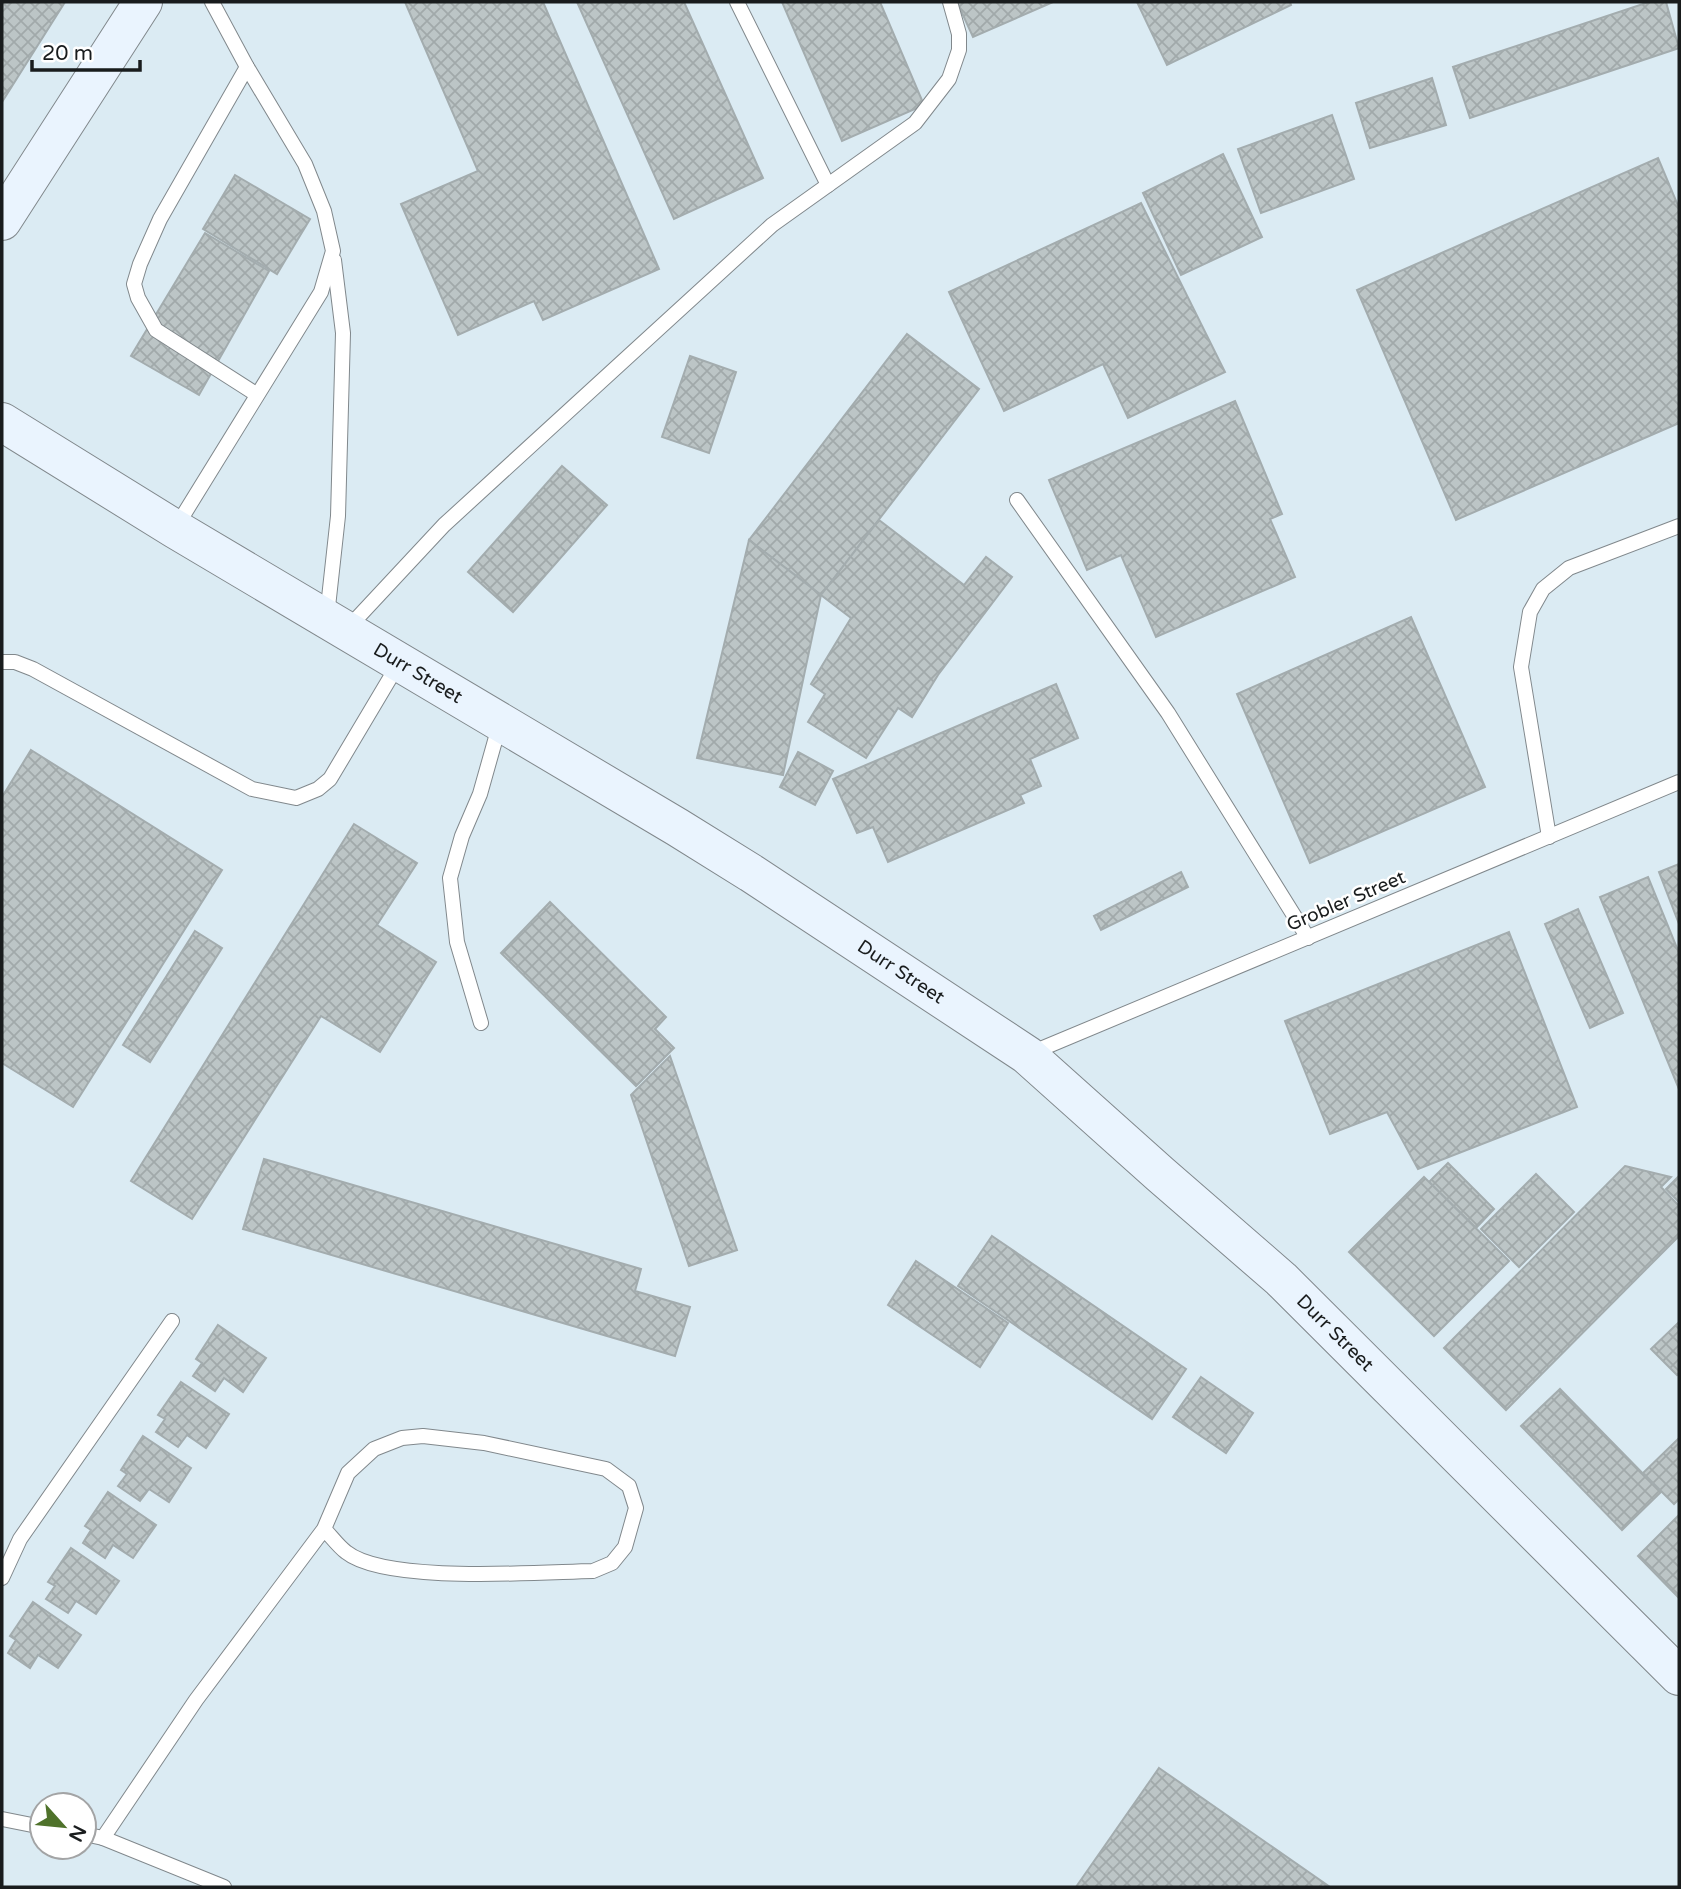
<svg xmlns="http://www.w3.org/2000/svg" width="1681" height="1889" viewBox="0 0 1681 1889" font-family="'Varela Round',sans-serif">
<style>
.built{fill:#dbebf3;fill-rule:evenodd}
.building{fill:url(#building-cross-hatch);stroke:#a3acae;stroke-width:2}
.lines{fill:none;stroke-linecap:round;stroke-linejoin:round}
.lane-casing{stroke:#81888c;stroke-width:16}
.secondary-casing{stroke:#81888c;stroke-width:40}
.lane{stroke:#fff;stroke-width:14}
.secondary{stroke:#eaf4fe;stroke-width:38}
.labels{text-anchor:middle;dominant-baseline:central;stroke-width:5;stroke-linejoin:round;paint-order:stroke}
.street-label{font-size:19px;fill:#191c1d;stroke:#fff}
</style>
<defs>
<pattern id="building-cross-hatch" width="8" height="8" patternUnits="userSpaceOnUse" patternTransform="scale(1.75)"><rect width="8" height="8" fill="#bcc5c6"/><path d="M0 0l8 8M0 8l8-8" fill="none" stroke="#a1a9aa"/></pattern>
</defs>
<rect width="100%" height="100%" fill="#eef6fa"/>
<path class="built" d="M2,2H1679V1887H2ZM42,1805H84V1847H42Z"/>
<g class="building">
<polygon points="2,2 65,2 2,102"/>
<polygon points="405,2 543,2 659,269 543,320 534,301 458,335 401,204 478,171"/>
<polygon points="577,2 684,2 763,178 674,219"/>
<polygon points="782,2 880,2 924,105 842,141"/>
<polygon points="957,2 1053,2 973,37"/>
<polygon points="1137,2 1290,2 1291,5 1167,65"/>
<polygon points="1649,2 1666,2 1679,48 1470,118 1453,67"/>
<polygon points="1432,78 1446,125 1370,148 1356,103"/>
<polygon points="1332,115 1354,179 1261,213 1238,149"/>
<polygon points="1223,154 1262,237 1181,275 1143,193"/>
<polygon points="1658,158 1679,208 1679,423 1456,520 1357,290"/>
<polygon points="235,175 310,219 277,274 203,229"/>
<polygon points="1141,203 1225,372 1128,418 1103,364 1004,411 949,292"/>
<polygon points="205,233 269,271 199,395 131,356"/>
<polygon points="907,334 979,389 821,595 749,540"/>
<polygon points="690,356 736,372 709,453 662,437"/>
<polygon points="1235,401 1282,514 1270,519 1295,577 1156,637 1121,555 1087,570 1049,480"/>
<polygon points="562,466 607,505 513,612 468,572"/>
<polygon points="879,520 964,585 986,557 1012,577 938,675 912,717 898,708 866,758 808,722 825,694 811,684 851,618 821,595"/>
<polygon points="749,540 821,595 783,775 697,758"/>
<polygon points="1411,617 1485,787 1310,863 1237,694"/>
<polygon points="1056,684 1078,738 1030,759 1041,786 1020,795 1024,803 888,862 873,827 857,833 833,779"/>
<polygon points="31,750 222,870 73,1107 2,1063 2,797"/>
<polygon points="798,752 833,771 815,805 780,787"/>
<polygon points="354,824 417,863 377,925 436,962 380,1052 321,1016 192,1219 131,1181"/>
<polygon points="1679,864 1679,924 1659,872"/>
<polygon points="1181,872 1188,887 1101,930 1094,916"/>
<polygon points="1648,877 1679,953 1679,1089 1600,897"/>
<polygon points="550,902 666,1017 655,1029 674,1048 636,1086 501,953"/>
<polygon points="1578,909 1623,1013 1590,1028 1545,924"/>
<polygon points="195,931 222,948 150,1062 123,1045"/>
<polygon points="1509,932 1577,1107 1418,1169 1387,1112 1330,1134 1285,1021"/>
<polygon points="670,1056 737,1250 689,1266 631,1095"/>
<polygon points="264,1159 641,1269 635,1291 690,1307 675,1356 243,1229"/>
<polygon points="1448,1163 1494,1209 1476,1228 1429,1182"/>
<polygon points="1625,1166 1671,1177 1661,1187 1679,1206 1679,1236 1506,1410 1444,1348"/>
<polygon points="1536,1174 1574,1212 1519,1267 1481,1229"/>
<polygon points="1679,1176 1679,1202 1666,1189"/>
<polygon points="1424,1177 1509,1261 1434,1336 1349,1252"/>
<polygon points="992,1236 1186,1369 1152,1419 958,1286"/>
<polygon points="916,1261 1008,1323 980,1367 888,1305"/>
<polygon points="1679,1322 1679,1373 1677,1375 1651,1349"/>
<polygon points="218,1325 266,1358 243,1392 224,1378 215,1391 193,1376 202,1363 196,1359"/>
<polygon points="1201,1377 1253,1413 1226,1453 1173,1417"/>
<polygon points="181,1382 229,1414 206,1448 187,1435 178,1447 156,1432 165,1419 158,1415"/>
<polygon points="1560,1389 1661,1492 1622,1530 1521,1426"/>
<polygon points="143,1436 191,1468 169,1502 149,1489 140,1501 118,1486 127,1474 121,1470"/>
<polygon points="1679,1438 1679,1499 1674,1504 1643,1473"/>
<polygon points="108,1492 156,1525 133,1558 113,1545 105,1558 83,1543 91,1530 85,1526"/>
<polygon points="1679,1515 1679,1598 1638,1556"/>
<polygon points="71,1548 119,1581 96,1614 76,1601 68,1613 46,1599 55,1586 48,1582"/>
<polygon points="33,1602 81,1635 58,1668 38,1655 30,1668 8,1653 16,1640 10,1636"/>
<polygon points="1159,1768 1330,1887 1076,1887"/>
</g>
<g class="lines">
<g class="lane-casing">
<g id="lane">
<polyline points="737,2 828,185"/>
<polyline points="247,67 160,219 140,264 134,284 138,298 156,330 256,394"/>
<polyline points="1017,500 1168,713 1308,938"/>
<polyline points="176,527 321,292 333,251 324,211 305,164 247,67 212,2"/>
<polyline points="327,616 338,516 343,333 334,260"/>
<polyline points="347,629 444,525 772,225 915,123 949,79 959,50 959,34 950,2"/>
<polyline points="2,662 15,662 33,669 252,789 296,798 318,789 330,779 399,663"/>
<polyline points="1549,837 1521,667 1530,612 1543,589 1569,568 1679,526"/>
<polyline points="481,1023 457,942 450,878 462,836 480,794 500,723"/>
<polyline points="1031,1053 1679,782"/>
<polyline points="2,1578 20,1539 172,1321"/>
<polyline points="2,1819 42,1827"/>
<polyline points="84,1834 103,1838 224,1887"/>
<path d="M103,1838L196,1700L324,1529L348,1473L374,1449L402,1438L423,1436L484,1443L606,1469L629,1486L636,1508L625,1547L612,1563L593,1571C540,1572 386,1584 346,1552C338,1546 331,1536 324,1529"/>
</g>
</g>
<g class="secondary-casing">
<g id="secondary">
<polyline points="2,221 143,2"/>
<path id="s1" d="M2,422L175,529L677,827L751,873L1027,1055L1160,1174L1281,1279L1679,1676"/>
</g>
</g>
<use href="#lane" class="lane"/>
<use href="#secondary" class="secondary"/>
</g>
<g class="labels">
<g class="street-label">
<text stroke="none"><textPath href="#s1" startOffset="486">Durr Street</textPath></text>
<text transform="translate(1346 901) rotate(-23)">Grobler Street</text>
<text stroke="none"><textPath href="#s1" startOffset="1054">Durr Street</textPath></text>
<text stroke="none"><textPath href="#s1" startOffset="1620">Durr Street</textPath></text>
</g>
</g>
<rect width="1681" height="1889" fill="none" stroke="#191c1d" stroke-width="7"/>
<g transform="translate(63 1826) rotate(117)"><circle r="33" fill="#ffffff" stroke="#a3a4a5" stroke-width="2"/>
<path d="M0-5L12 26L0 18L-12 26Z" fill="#4f722b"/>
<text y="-10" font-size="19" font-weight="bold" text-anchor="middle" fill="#191c1d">N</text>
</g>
<path d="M32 60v10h108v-10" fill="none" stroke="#191c1d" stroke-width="3.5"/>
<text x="42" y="60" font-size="21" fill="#191c1d" stroke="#ffffff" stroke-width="5" paint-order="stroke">20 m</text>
</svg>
